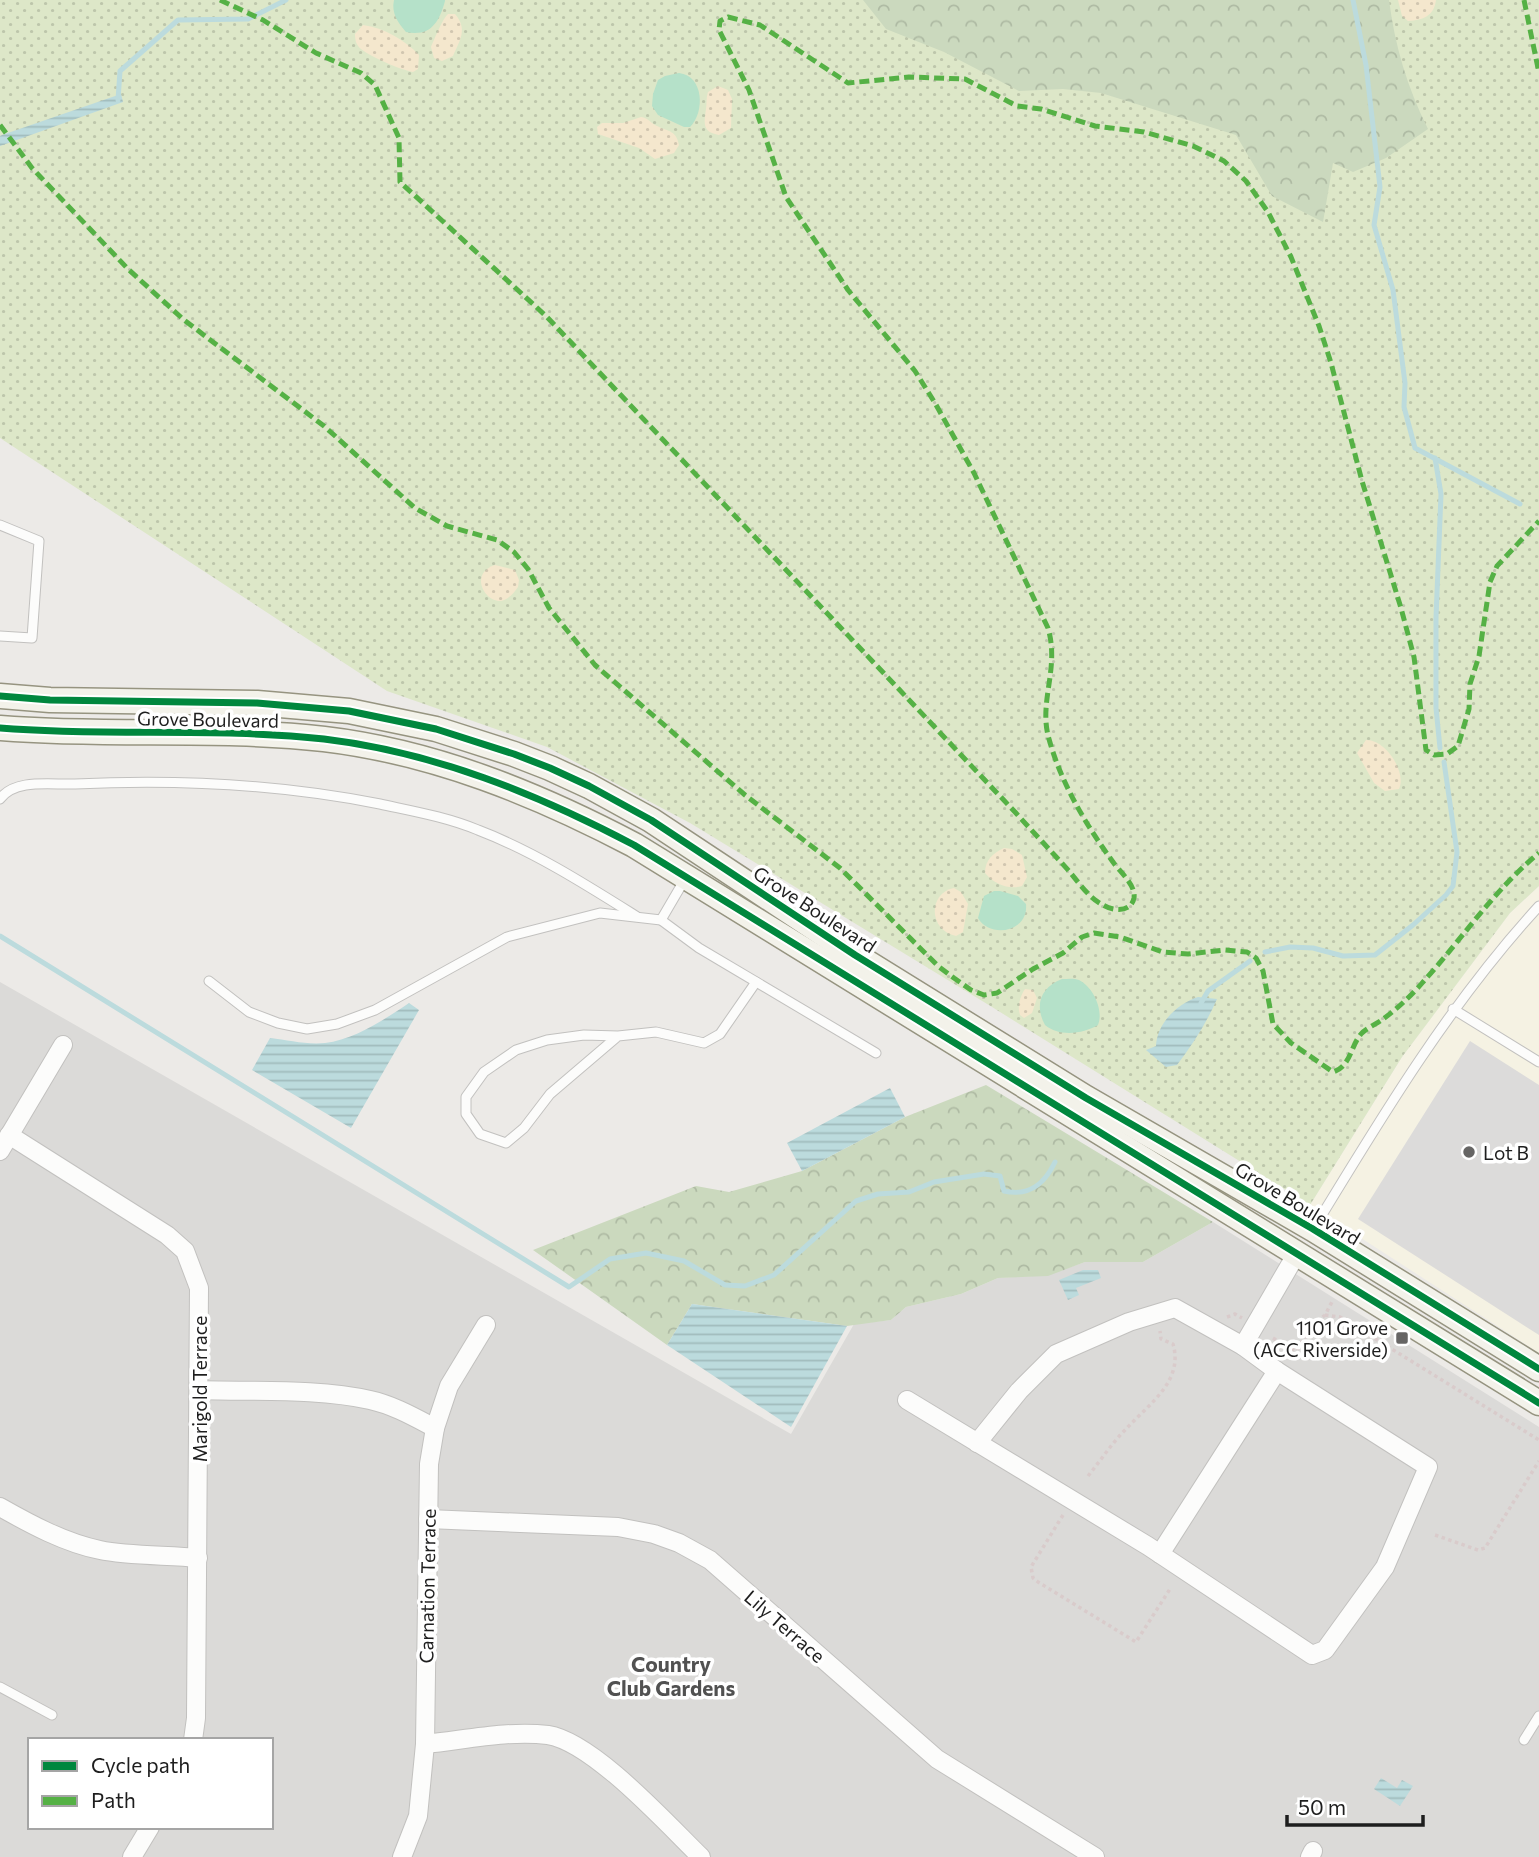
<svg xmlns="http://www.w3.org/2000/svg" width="1539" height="1857" viewBox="0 0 1539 1857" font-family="Commissioner,sans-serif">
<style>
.residential{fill:#dbdad8;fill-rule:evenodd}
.education{fill:#f5f2e3}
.grass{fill:url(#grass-dots)}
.forest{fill:url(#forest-crowns)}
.sand{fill:url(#sand-dots)}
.pitch{fill:#b5e1c9}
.parking{fill:#dcdbda}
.water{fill:url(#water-rules)}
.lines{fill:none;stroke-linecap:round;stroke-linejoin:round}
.stream{stroke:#bcdbdd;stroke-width:5}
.lane-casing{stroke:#c2c1bf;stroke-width:11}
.street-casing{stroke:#c2c1bf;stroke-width:20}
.secondary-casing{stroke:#969480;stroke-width:27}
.path{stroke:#d9cbcb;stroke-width:3.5;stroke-dasharray:3.5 3.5;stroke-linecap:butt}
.lane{stroke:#fcfcfb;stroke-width:9}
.street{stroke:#fcfcfb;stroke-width:18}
.secondary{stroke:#f3f2ea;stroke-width:24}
.quiet{stroke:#55b145;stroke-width:5;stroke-dasharray:10 5;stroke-linecap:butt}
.cycleway-casing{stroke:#fff;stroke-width:11}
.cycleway{stroke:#00873e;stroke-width:7}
.poi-dot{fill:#666564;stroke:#fff;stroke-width:2.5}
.labels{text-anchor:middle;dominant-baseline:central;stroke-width:7;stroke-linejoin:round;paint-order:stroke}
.street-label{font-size:19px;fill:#1e1e1e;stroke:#fff}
.poi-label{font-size:19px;fill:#1e1e1e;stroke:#fff;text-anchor:start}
.neighbourhood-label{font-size:21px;font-weight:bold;fill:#515151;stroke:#fff}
</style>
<defs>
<pattern id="grass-dots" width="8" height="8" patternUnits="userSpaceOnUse" patternTransform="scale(1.75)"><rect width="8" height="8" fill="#dde7c8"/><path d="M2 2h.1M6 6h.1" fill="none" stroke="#bdc6ab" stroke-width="1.8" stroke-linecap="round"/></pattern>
<pattern id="forest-crowns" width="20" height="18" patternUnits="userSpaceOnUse" patternTransform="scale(1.75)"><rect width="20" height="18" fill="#cbd9be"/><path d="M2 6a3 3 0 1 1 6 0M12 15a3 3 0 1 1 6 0" fill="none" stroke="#aebaa3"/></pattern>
<pattern id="sand-dots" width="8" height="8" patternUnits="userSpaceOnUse" patternTransform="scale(1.75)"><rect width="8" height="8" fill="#f4e7cd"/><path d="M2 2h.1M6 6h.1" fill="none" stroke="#d1c6b0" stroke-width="1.8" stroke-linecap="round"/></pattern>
<pattern id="water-rules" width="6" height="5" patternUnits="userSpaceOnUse" patternTransform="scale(1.75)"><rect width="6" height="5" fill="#bcdbdd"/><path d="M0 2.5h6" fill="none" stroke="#a1bcbd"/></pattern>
</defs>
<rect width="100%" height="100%" fill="#eceae7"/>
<path class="residential" d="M0,982L791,1434L854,1324L891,1320L906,1307L961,1294L998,1278L1048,1275L1085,1262H1143L1213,1222L1539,1427V1857H0ZM30,1740H271V1827H30Z"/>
<polygon class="education" points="1539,886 1539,1353 1310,1205 1402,1057 1510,913"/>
<polygon class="grass" points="0,0 1539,0 1539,886 1510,913 1402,1057 1310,1205 992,1007 690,823 547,747 387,691 0,438"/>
<g class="forest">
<path d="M863,0H1389C1395,46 1407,87 1428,129L1386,158L1353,172L1333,163L1323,222L1272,196L1236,135L1101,93L1063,89L1019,91L944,52L886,29Z"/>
<polygon points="986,1085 1213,1222 1143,1262 1085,1262 1048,1276 998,1278 961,1294 906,1307 891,1320 847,1326 692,1304 667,1345 533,1250 696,1186 729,1192 802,1171 905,1117"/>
</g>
<g class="sand">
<path d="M1398,0H1436C1434,16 1423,20 1408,21L1402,16Z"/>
<path d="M448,14H455C468,29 460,40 453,56L442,61L434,58L431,47C434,40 443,18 448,14Z"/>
<path d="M363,25C384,28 405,40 419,55L418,69L413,72C401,70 371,57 361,49C356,45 355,40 355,34Z"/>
<path d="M718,86L728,90L732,99L731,128L719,135C702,132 704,123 706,109C707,103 706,98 708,92Z"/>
<path d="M641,117C649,118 650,123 657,126C669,132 676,130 679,145L674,153L655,159L639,148L598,134L597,127L602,123H623Z"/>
<path d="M495,565L515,570L519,580L518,587C514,593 507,601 499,601C483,600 470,573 495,565Z"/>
<path d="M1366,740C1385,739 1407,772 1399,789L1385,791L1374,783L1357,753Z"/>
<path d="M1004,848L1012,849L1022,855L1027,877L1022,886C1008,890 994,884 985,873C985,860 993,853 1004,848Z"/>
<path d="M954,888L961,892L968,904L963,932L956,936C928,930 928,893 954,888Z"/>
<path d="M1025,989L1033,990L1037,998L1032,1013L1024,1018L1020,1015C1017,1007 1020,996 1025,989Z"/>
</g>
<g class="pitch">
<path d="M394,0H445V1C439,23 430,37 406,32C398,23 391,13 394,0Z"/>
<path d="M679,73C704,76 705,112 690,127H684L658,115L652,106L653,94L658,80L665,76Z"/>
<path d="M1000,891L1018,896L1026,904C1029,932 990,939 978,918L984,896L994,891Z"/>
<path d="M1062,979C1067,979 1074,978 1079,980C1093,987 1104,1010 1098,1025C1083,1034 1059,1037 1045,1025C1034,1005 1041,987 1062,979Z"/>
</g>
<polygon class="parking" points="1470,1041 1539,1085 1539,1335 1358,1219"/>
<g class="water">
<polygon points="121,94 123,102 0,146 0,136 2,135"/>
<path d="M1198,997L1217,999C1206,1024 1193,1044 1177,1065L1166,1067L1146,1050L1156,1046C1157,1023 1177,1004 1198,997Z"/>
<path d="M409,1003L419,1010L351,1128L252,1070L270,1038C288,1040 307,1045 325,1043C354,1040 385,1019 409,1003Z"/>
<polygon points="890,1088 905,1117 802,1171 787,1143"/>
<polygon points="1083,1270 1098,1270 1101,1278 1076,1288 1079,1295 1068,1300 1059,1280"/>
<polygon points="692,1304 847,1326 791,1427 667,1345"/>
<polygon points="1381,1778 1397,1788 1402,1780 1413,1786 1400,1806 1374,1789"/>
</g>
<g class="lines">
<g class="stream">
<polyline points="1353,0 1366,65 1380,187 1374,225 1393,290 1405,383 1404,407 1415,448 1520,504"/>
<polyline points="118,100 120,71 178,20 248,19 286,0"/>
<polyline points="1435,458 1441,494 1436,618 1436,708 1440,748"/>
<path d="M0,936L569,1287L610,1259L646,1253L684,1261L725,1285L745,1286L774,1275L856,1201L878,1194L909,1192L934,1182L984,1174L1000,1176L1004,1191C1030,1197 1045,1183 1055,1162"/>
<polyline points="1265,952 1290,947 1313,948 1343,956 1375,955 1413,925 1446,895 1453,886 1457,852 1444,762"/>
<polyline points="1201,1003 1208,991 1250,961"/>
</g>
<g class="lane-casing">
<g id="lane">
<polyline points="0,525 39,541 32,638 0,636"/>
<path d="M0,799C15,778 52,785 75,784C177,779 279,784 380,804C412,811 447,817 478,830C533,851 585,884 636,916"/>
<polyline points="661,920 699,948 876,1053"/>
<polyline points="209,981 249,1012 278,1023 307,1029 337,1024 375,1010 507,937 600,913 661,920 685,879"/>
<polyline points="1453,1009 1539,1062"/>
<polyline points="618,1036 550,1094 524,1128 506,1143 480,1134 466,1114 466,1097 484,1072 516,1050 547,1040 584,1035 618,1036 656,1032 704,1043 720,1034 756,982"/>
<path d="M1314,1228C1382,1116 1450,1003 1539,906"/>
<polyline points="0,1687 52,1715"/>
<polyline points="1524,1740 1539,1716"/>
</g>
</g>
<g class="street-casing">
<g id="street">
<polyline points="9,1135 167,1235 185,1251 199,1288 196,1718 193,1740"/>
<polyline points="0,1151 63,1045"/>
<path d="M200,1390C253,1392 318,1388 370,1400C393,1405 414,1417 435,1428"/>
<polyline points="907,1400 1148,1546 1312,1655 1325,1650 1385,1567 1428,1467 1277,1371 1243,1346 1297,1253"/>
<polyline points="977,1443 1019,1391 1056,1354 1129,1322 1175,1308 1243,1346"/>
<path d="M0,1507C30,1524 65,1543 100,1550C128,1556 169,1555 198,1558"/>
<polyline points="428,1519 618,1527 654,1534 679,1543 710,1560 937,1759 1095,1857"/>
<polyline points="1160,1554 1277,1371"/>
<path d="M425,1744C465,1740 508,1730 548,1735C593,1742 667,1824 701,1857"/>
<polyline points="132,1857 150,1827"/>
<polyline points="402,1857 418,1816 425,1744 429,1464 435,1428 449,1386 486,1325"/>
<polyline points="1310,1857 1313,1851"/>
</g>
</g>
<g class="secondary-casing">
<g id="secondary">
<polyline points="0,696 50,700 257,703 349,711 436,729 514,754 550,768 589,786 651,820 855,955 1086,1098 1313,1229 1539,1369"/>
<path d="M0,728C108,737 217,727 324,739C434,752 537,794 634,845L1539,1403"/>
</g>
</g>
<g class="path">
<polyline points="1325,1315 1340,1317 1539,1440"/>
<polyline points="1227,1317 1235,1314 1242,1318"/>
<polyline points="1273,1338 1296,1351 1313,1325 1325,1315 1333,1300"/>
<path d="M1088,1476C1101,1460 1112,1443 1126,1429C1149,1404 1184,1381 1173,1344L1161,1339L1160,1331"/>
<polyline points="1063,1515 1031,1567 1033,1578 1038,1582 1136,1642 1170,1589"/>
<polyline points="1435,1535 1478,1550 1485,1548 1539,1461"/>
</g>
<use href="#lane" class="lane"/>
<use href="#street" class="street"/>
<use href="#secondary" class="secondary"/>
<g class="quiet">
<path d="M220,0L263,20L316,53L361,73L375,85L399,138L400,182L546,316L1015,812C1033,832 1051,851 1069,871C1079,883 1089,898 1103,905C1113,911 1131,913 1134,898C1136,885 1120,872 1113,862C1086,825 1061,783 1049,739C1038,702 1060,669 1048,628L974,473L935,403L915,371L848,290L786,197L749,90L719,30L720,21L728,17L760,25L848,83L909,77L965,79L1017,106L1041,109L1095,126L1144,132L1193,146L1224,161L1246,181L1268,212L1291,257L1319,326L1331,363L1362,481L1401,608L1414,657L1426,750L1434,755L1447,754L1458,746L1469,709L1470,684L1479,656L1490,582L1497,566L1539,521"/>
<polyline points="1524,0 1539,73"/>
<path d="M0,125L32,168L128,269L184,320L324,426L415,508L447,526L497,540L514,552L528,569L549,608L595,665L745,795L840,868L938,966L954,978L971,990L984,995L997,993L1033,969L1063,953L1082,937L1094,933L1120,937L1163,952L1188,954L1225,950L1247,952L1256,958L1263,971L1273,1024L1291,1043L1333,1072C1351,1066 1350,1047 1361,1034C1366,1028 1377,1024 1383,1019C1397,1009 1412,995 1423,982C1462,939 1494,890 1539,853"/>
</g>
<g class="cycleway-casing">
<g id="cycleway">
<polyline points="0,696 50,700 257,703 349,711 436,729 514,754 550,768 589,786 651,820 855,955 1086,1098 1313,1229 1539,1369"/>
<path d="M0,728C108,737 217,727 324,739C434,752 537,794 634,845L1539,1403"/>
</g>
</g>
<use href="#cycleway" class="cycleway"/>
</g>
<g class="poi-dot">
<circle cx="1469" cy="1152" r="7"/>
<rect x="1395" y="1331" width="14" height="14" rx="3.5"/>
</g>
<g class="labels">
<g class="street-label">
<text transform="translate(208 719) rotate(1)">Grove Boulevard</text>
<text transform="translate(815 909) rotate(33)">Grove Boulevard</text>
<text transform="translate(1298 1203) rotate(31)">Grove Boulevard</text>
<text transform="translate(199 1389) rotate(-90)">Marigold Terrace</text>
<text transform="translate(427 1586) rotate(-89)">Carnation Terrace</text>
<text transform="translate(785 1626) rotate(41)">Lily Terrace</text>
</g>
<g class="poi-label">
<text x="1483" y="1152">Lot B</text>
<text x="1388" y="1327" text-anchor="end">1101 Grove<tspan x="1388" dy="22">(ACC Riverside)</tspan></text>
</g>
<g class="neighbourhood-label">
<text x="671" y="1663">Country<tspan x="671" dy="24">Club Gardens</tspan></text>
</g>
</g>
<rect x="28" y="1738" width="245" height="91" fill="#ffffff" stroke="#a5a5a5" stroke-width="2"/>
<rect x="42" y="1761" width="35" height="10" fill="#00873e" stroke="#a5a5a5" stroke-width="2"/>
<text x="91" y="1773" font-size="21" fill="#1e1e1e">Cycle path</text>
<rect x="42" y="1796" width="35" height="10" fill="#55b145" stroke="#a5a5a5" stroke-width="2"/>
<text x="91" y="1808" font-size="21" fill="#1e1e1e">Path</text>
<path d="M1287 1815v10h136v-10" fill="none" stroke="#1e1e1e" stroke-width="3.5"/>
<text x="1298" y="1815" font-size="21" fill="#1e1e1e" stroke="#ffffff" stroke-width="5" paint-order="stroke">50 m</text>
</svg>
